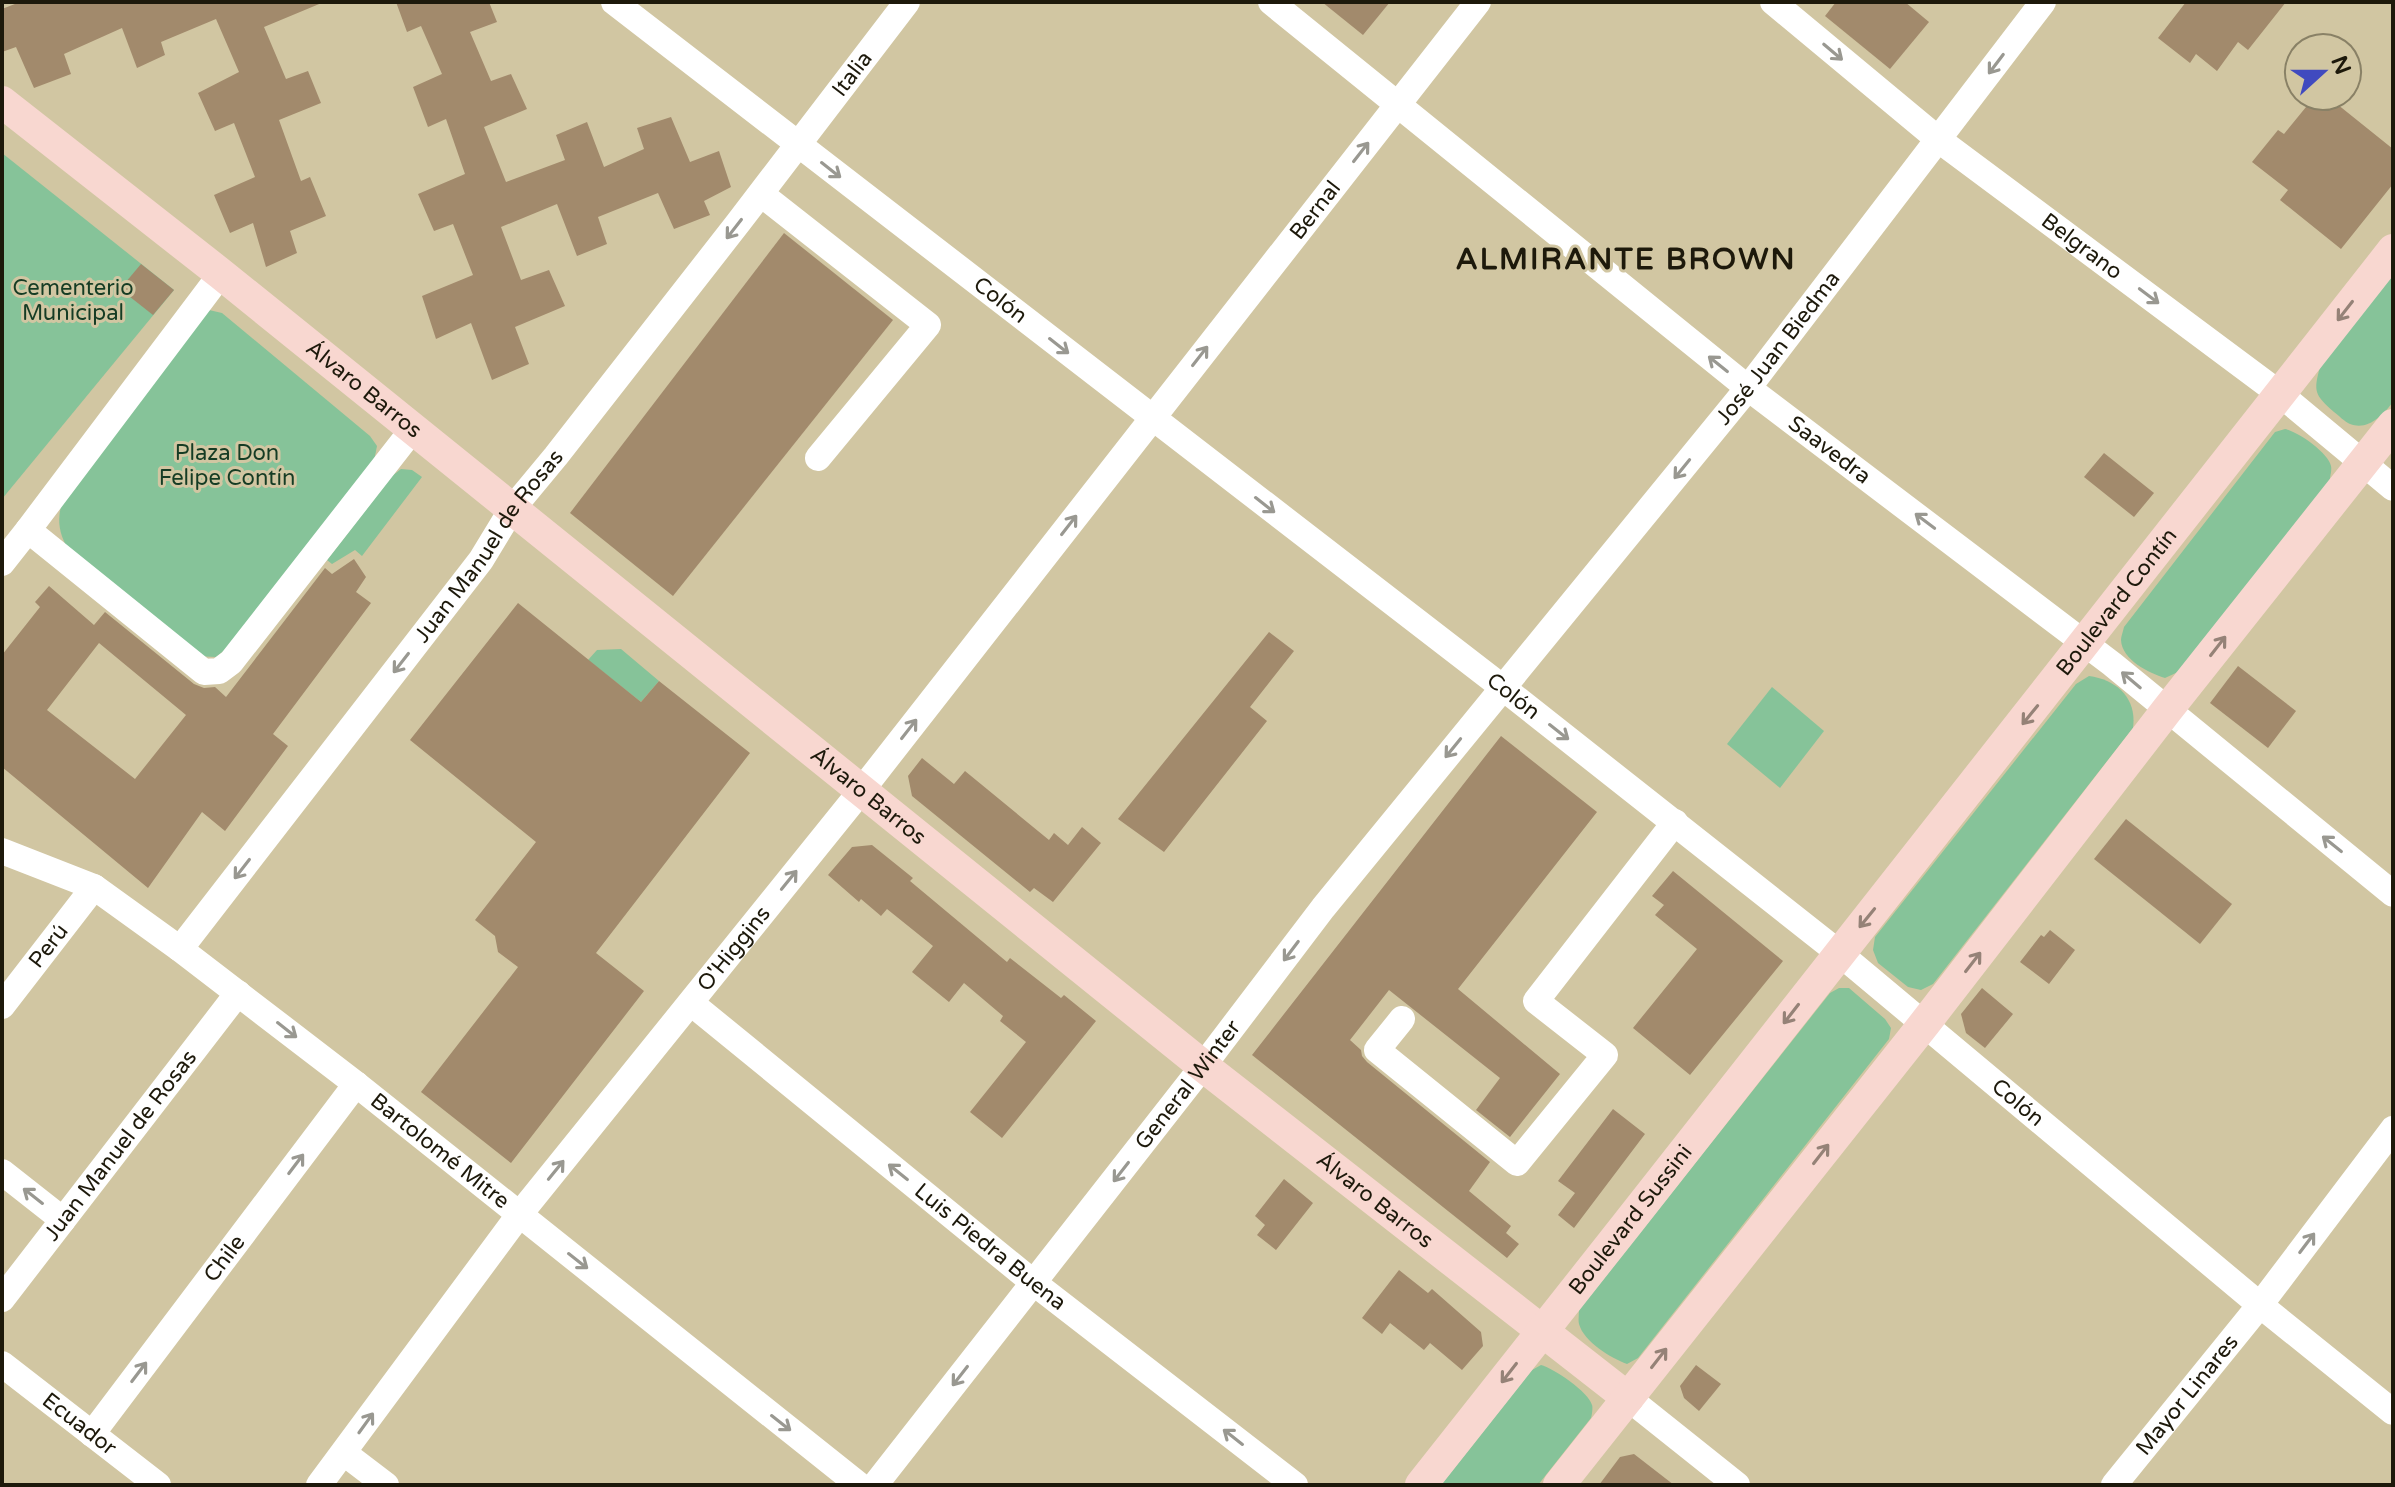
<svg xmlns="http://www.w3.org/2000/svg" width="2395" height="1487" viewBox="0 0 2395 1487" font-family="'Varela Round',sans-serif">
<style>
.green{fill:#86c399}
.building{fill:#a28a6c;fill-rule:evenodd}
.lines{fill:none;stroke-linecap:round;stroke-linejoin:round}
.minor{stroke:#fff;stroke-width:26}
.major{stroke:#f8d7d0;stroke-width:32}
.oneway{stroke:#999891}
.oneway2{stroke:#958277}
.labels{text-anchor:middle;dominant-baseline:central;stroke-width:6;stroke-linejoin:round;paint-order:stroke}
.street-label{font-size:22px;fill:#1d190b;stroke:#d1c6a2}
.park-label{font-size:22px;fill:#153c24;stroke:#d1c6a2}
.district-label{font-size:30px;font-weight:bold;letter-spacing:2px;fill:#1d190b;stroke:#d1c6a2}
</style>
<rect width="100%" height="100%" fill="#d1c6a2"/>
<g class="green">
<polygon points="2,153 174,290 2,499"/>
<path d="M2393,275V402C2383,415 2368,431 2350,424C2345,422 2338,415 2334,412C2315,395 2313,392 2320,367Z"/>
<path d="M209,310L222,313L370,436L377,446L374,461L231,645L216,657L194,656L70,553C58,533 56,518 64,497Z"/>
<path d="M2285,429C2297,431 2329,453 2331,466C2332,471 2330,475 2330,480L2178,672L2165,678C2149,673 2122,660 2121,640C2121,636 2123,632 2124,627L2275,432Z"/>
<polygon points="401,469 412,470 422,477 362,556 355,550 332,564 327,560 392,476"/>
<polygon points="621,649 659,681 641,702 588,660 597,650"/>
<path d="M2089,676C2118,680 2137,699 2133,728L1933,984L1921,990L1908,987L1878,963L1873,950L1875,937L2076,684Z"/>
<polygon points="1772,687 1824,731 1780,788 1727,744"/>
<path d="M1839,988H1849L1885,1019L1891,1028L1889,1039L1638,1358L1627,1364C1611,1358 1584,1342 1579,1324C1578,1320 1579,1315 1579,1310L1830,993Z"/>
<path d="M1541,1365C1553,1368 1589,1392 1592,1405C1593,1407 1592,1415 1591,1418L1538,1485H1441L1532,1370Z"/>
</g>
<g class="building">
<polygon points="20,2 324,2 264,27 286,79 308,71 321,103 279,120 301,181 310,177 326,216 290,231 297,253 266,267 253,223 230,233 214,195 255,177 234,123 215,131 198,93 239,72 216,19 161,42 165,55 137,68 122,28 64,54 71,74 34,88 16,47 2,52 2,9"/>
<polygon points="396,2 489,2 497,22 470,32 491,81 511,74 527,109 484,127 506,182 565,160 556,135 587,122 604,167 644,149 637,128 671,117 690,162 719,151 731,187 704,201 710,215 674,229 658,193 598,217 607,244 577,256 557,204 501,227 521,280 549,270 565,306 515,327 529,364 492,380 471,323 436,339 422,296 473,275 453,224 434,231 418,194 465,174 446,119 428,127 413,87 442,74 421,26 407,32"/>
<polygon points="1322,2 1390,2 1363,35"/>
<polygon points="1836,2 1905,2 1929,22 1890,69 1825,16"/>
<polygon points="2186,2 2286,2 2248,50 2238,42 2217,71 2196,54 2190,63 2158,38"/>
<polygon points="2315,96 2327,96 2393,149 2393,184 2341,249 2280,200 2288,190 2252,162 2278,130 2284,134"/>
<polygon points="784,233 893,320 673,596 570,513"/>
<polygon points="141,264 174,290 153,315 120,289"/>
<polygon points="2104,453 2154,493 2134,517 2084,477"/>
<path d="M354,559L366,577L356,592L371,603L273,734L288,746L225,831L202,812L148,888L2,767V655L40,607L35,602L49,586L94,625L105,612L194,684L204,688L215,687L226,697L325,568L332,574ZM99,643L186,715L135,779L47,710Z"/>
<polygon points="518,603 641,702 659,681 750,753 596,953 644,991 511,1163 421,1092 518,967 498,952 495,936 475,920 536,842 410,740"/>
<polygon points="1269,632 1294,651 1250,707 1267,721 1164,852 1118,819"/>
<polygon points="2238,666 2296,711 2268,748 2210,703"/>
<polygon points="1501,736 1597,812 1458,989 1560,1074 1510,1137 1476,1110 1500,1078 1389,990 1350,1040 1361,1050 1362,1056 1367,1062 1490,1162 1469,1191 1511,1226 1506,1233 1519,1244 1507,1258 1252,1055"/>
<polygon points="922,758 954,784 965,771 1049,840 1054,833 1068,845 1082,827 1101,843 1053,902 1034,888 1030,892 912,796 908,776"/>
<polygon points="2126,819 2232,904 2200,944 2094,859"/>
<polygon points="872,845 913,878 910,881 1007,962 1010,958 1061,998 1064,995 1096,1021 1002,1138 970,1112 1026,1042 1000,1021 1003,1016 964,983 949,1002 912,972 933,946 887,909 881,916 861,899 859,902 828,875 852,847"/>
<polygon points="1673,871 1783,961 1690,1075 1633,1028 1697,949 1655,915 1664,905 1652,896"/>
<polygon points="2050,930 2075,950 2049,984 2020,962 2041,935 2044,937"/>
<polygon points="1982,988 2013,1014 1985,1048 1966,1033 1961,1014"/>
<polygon points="1613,1109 1645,1134 1574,1228 1558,1215 1575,1193 1558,1181"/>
<polygon points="1284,1179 1313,1203 1276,1250 1257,1235 1265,1225 1255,1216"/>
<polygon points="1399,1270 1428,1293 1432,1289 1481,1332 1483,1346 1462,1370 1430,1343 1424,1350 1390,1323 1382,1334 1362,1318"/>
<polygon points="1696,1365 1721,1384 1699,1411 1684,1398 1680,1386"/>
<polygon points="1634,1454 1674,1485 1599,1485 1620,1457"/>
</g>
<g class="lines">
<g class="minor">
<path id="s1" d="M614,2L1502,687L1839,953L2260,1305L2393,1412"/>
<path id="s2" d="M1271,2L1748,388L2112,664L2393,894"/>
<path id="s3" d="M1773,2L1939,140L2280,394L2393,488"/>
<polyline points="761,194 928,325 818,458"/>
<polyline points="221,274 28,530 204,672 219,671 231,662 413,429"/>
<polyline points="2,563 28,530"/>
<path id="s4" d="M2,851L94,887L180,949L356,1084L859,1485"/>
<path id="s5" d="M180,949L481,560L512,509L556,456L738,223L907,2"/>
<path id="s6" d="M691,1003L1034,1283L1295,1485"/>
<path id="s7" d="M2,1006L94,887"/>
<polyline points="1402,1019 1377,1050 1517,1163 1605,1055 1536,1001 1675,822"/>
<polyline points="2,1172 63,1220"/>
<path id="s8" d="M2,1299L238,993"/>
<path id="s9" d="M2,1364L158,1485"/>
<polyline points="1628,1398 1737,1485"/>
<path id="s10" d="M92,1434L356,1084"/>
<polyline points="344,1453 386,1485"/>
<path id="s11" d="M319,1485L519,1215L861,791L1478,2"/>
<path id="s12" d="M875,1485L1203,1066L1323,908L1748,388L2043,2"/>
<path id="s13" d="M2114,1485L2260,1305L2393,1129"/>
</g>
<g class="major">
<path id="s14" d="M2,102L221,274L1203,1066L1628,1398"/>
<path id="s15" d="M1421,1485C1746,1074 2070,662 2393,250"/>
<polyline points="1559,1485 1925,1023 2167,710 2393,425"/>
</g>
</g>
<defs><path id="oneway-shaft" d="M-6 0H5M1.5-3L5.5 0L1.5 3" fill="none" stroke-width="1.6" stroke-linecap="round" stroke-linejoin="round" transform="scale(2)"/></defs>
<g class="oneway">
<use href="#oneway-shaft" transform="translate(1833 52) rotate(40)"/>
<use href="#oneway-shaft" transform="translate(1996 64) rotate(127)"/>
<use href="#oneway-shaft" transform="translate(1361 152) rotate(-52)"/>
<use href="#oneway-shaft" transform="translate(831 170) rotate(38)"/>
<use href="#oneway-shaft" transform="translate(734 229) rotate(128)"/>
<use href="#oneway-shaft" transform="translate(2149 296) rotate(37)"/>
<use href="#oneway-shaft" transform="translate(1059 346) rotate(38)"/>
<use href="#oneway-shaft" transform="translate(1200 356) rotate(-52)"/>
<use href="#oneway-shaft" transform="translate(1718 364) rotate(-141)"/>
<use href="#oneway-shaft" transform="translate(1682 469) rotate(129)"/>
<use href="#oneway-shaft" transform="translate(1265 505) rotate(38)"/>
<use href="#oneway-shaft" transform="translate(1925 521) rotate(-143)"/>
<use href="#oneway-shaft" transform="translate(1069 525) rotate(-52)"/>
<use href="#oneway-shaft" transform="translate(401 663) rotate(128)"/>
<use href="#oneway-shaft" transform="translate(2131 680) rotate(-140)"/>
<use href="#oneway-shaft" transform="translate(909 729) rotate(-52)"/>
<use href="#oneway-shaft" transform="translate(1559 732) rotate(38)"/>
<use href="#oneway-shaft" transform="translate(1453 748) rotate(129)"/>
<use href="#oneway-shaft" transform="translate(2332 844) rotate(-141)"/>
<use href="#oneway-shaft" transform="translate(242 869) rotate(128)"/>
<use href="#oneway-shaft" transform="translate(789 880) rotate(-51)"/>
<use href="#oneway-shaft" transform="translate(1291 951) rotate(127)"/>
<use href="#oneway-shaft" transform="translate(287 1030) rotate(38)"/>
<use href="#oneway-shaft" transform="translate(296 1164) rotate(-53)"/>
<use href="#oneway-shaft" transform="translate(556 1170) rotate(-51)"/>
<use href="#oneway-shaft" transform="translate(898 1172) rotate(-141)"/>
<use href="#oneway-shaft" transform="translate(1121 1172) rotate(128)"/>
<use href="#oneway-shaft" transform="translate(33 1196) rotate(-142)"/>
<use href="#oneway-shaft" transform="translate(2307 1243) rotate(-53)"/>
<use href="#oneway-shaft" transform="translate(578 1261) rotate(38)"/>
<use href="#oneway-shaft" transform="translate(139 1372) rotate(-53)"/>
<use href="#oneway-shaft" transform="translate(960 1376) rotate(128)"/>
<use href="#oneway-shaft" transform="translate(366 1423) rotate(-54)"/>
<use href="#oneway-shaft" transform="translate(781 1423) rotate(38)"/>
<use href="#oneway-shaft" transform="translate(1233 1437) rotate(-142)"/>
</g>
<g class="oneway2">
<use href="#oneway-shaft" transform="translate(2345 311) rotate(128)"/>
<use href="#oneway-shaft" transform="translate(2218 646) rotate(-52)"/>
<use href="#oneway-shaft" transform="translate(2030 715) rotate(129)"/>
<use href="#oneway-shaft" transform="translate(1867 918) rotate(129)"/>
<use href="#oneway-shaft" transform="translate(1973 962) rotate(-52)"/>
<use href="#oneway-shaft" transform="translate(1791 1014) rotate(128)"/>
<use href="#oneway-shaft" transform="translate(1821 1154) rotate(-52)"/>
<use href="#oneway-shaft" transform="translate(1659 1358) rotate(-52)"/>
<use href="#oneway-shaft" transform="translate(1509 1373) rotate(128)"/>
</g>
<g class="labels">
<g class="street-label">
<text stroke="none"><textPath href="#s5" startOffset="1104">Italia</textPath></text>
<text stroke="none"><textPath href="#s11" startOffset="1618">Bernal</textPath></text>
<text stroke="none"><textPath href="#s3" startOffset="394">Belgrano</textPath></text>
<text stroke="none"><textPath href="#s1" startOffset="488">Colón</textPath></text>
<text stroke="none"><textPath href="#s12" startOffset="1452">José Juan Biedma</textPath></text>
<text stroke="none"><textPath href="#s14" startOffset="462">Álvaro Barros</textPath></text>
<text stroke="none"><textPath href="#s2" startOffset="716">Saavedra</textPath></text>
<text stroke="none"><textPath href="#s5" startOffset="508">Juan Manuel de Rosas</textPath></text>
<text stroke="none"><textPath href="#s15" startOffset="1124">Boulevard Contín</textPath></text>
<text stroke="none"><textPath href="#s1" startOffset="1136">Colón</textPath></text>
<text stroke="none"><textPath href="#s14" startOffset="1110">Álvaro Barros</textPath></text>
<text stroke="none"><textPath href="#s7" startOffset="76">Perú</textPath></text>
<text stroke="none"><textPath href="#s11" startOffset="678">O'Higgins</textPath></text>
<text stroke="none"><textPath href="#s12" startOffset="508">General Winter</textPath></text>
<text stroke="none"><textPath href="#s1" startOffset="1784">Colón</textPath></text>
<text stroke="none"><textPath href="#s8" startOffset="194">Juan Manuel de Rosas</textPath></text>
<text stroke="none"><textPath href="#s4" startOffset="534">Bartolomé Mitre</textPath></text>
<text stroke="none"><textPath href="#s14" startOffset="1758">Álvaro Barros</textPath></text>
<text stroke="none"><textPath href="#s15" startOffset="338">Boulevard Sussini</textPath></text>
<text stroke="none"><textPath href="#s6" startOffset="386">Luis Piedra Buena</textPath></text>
<text stroke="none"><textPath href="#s10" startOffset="220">Chile</textPath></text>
<text stroke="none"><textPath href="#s13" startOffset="116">Mayor Linares</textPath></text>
<text stroke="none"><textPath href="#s9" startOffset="98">Ecuador</textPath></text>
</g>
<g class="park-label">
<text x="73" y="288">Cementerio<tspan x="73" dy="25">Municipal</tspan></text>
<text x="227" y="453">Plaza Don<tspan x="227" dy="25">Felipe Contín</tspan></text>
</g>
<g class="district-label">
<text x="1626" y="259">ALMIRANTE BROWN</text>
</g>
</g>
<rect width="2395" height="1487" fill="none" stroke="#1d190b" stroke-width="8"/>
<g transform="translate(2323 72) rotate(69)"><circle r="38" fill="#d1c6a2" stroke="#898166" stroke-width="2"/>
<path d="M0-6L14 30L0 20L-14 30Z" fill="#404abf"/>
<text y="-12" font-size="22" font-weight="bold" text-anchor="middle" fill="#1d190b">N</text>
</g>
</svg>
